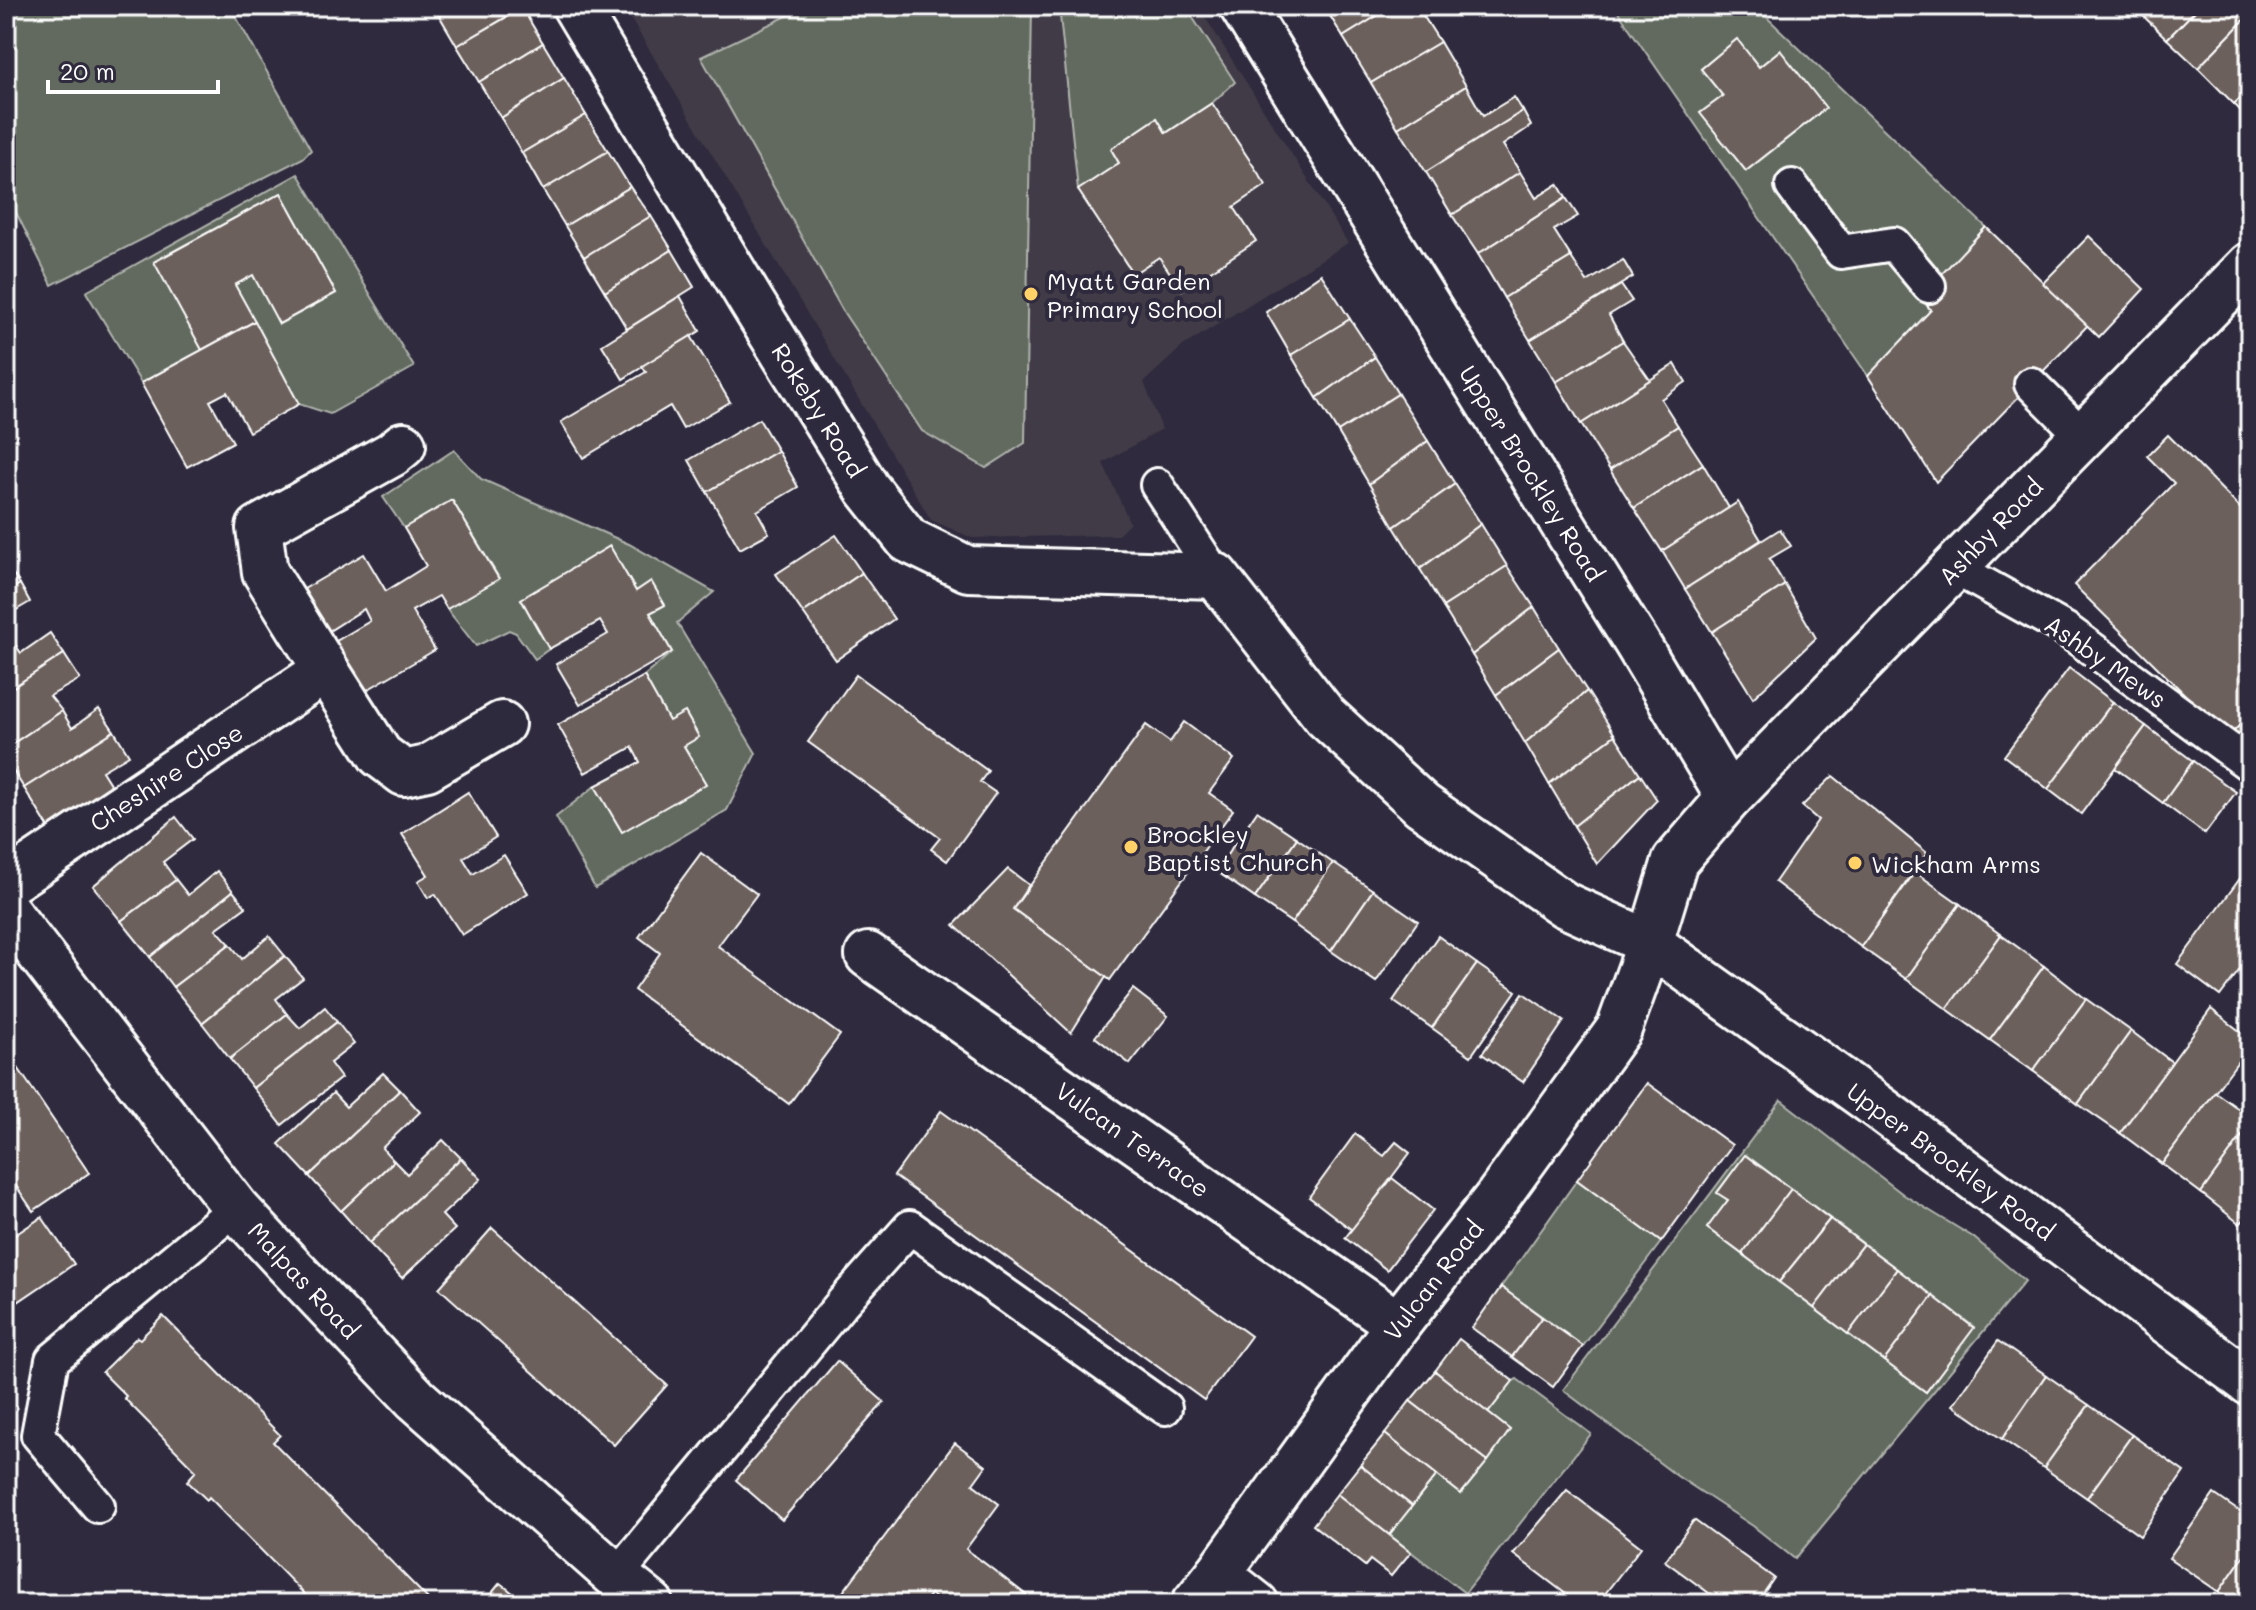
<svg xmlns="http://www.w3.org/2000/svg" width="2256" height="1610" viewBox="0 0 2256 1610" font-family="Mali,sans-serif">
<style>
.built{fill:#413a46}
.green{fill:#626a5e;stroke:#b0b4ae;stroke-width:2;fill-rule:evenodd}
.building{fill:#6c605c;stroke:#fff;stroke-width:2}
.lines{fill:none;stroke-linecap:round;stroke-linejoin:round}
.service-casing{stroke:#fff;stroke-width:38}
.minor-casing{stroke:#fff;stroke-width:50}
.secondary-casing{stroke:#fff;stroke-width:50}
.service{stroke:#2f2a3d;stroke-width:32}
.minor{stroke:#2f2a3d;stroke-width:44}
.secondary{stroke:#2f2a3d;stroke-width:44}
.poi-dot{fill:#ffd166;stroke:#2f2a3d;stroke-width:3}
.labels{text-anchor:middle;dominant-baseline:central;stroke-width:8;stroke-linejoin:round;paint-order:stroke}
.poi-label{font-size:24px;fill:#fff;stroke:#2f2a3d;text-anchor:start}
.street-label{font-size:24px;fill:#fff;stroke:#2f2a3d}
</style>
<rect width="100%" height="100%" fill="#2f2a3d"/>
<filter id="ink" filterUnits="userSpaceOnUse"><feTurbulence type="fractalNoise" baseFrequency=".0125" numOctaves="2"/><feDisplacementMap in="SourceGraphic" scale="16" xChannelSelector="R" yChannelSelector="G"/><feConvolveMatrix kernelMatrix="1 2 1 2 8 2 1 2 1" color-interpolation-filters="sRGB"/></filter>
<g filter="url(#ink)">
<polygon class="built" points="623,6 1198,6 1348,243 1183,346 1144,382 1162,429 1103,463 1130,523 1118,535 972,538 931,520"/>
<g class="green">
<polygon points="6,6 230,6 311,150 303,158 52,285 6,192"/>
<polygon points="808,6 1032,6 1025,443 986,468 922,431 844,313 701,57"/>
<polygon points="1059,6 1185,6 1235,82 1212,103 1166,133 1157,119 1111,149 1119,163 1078,190"/>
<path d="M1614,6H1755L1986,227L1920,298L1931,310L1868,376ZM1737,40L1759,67L1780,51L1746,171L1701,114L1723,96L1701,69Z"/>
<polygon points="298,174 414,367 330,414 299,404 235,285 253,275 280,324 336,293 281,193 155,261 202,350 141,383 86,292"/>
<polygon points="454,450 481,479 629,544 714,592 677,623 756,753 727,810 595,888 556,817 595,786 622,832 705,784 684,746 699,737 685,712 669,721 644,676 672,652 650,613 664,604 651,582 636,591 610,547 521,599 549,649 535,659 516,633 509,630 476,646 447,609 499,578 452,500 404,528 383,497"/>
<path d="M1781,1100L1904,1195L1973,1237L2025,1281L1795,1559L1753,1526L1677,1476L1563,1390ZM1746,1155L1974,1327L1926,1392L1707,1228L1728,1200L1717,1192Z"/>
<polygon points="1577,1180 1661,1242 1583,1346 1501,1287"/>
<polygon points="1517,1379 1591,1434 1465,1593 1389,1535 1437,1475 1488,1461 1510,1430 1488,1413 1513,1381"/>
</g>
<g class="building">
<polygon points="443,6 521,6 522,8 457,46 436,10"/>
<polygon points="1324,6 1393,6 1343,37"/>
<polygon points="1393,6 1417,6 1440,42 1371,83 1343,37"/>
<polygon points="2133,6 2200,6 2167,39"/>
<polygon points="2200,6 2250,6 2250,14 2198,68 2167,39"/>
<polygon points="522,8 543,43 479,82 457,46"/>
<polygon points="2250,14 2250,89 2234,104 2198,68"/>
<polygon points="1737,39 1759,67 1780,50 1826,108 1746,171 1700,113 1723,96 1701,69"/>
<polygon points="1440,42 1466,86 1398,128 1371,83"/>
<polygon points="543,43 564,78 501,118 479,82"/>
<polygon points="564,78 586,115 522,153 501,118"/>
<polygon points="1466,86 1483,116 1514,97 1523,111 1426,172 1398,128"/>
<polygon points="2250,89 2250,120 2234,104"/>
<polygon points="1212,103 1266,185 1234,207 1256,241 1182,290 1159,257 1133,274 1078,190 1119,163 1111,149 1157,118 1166,133"/>
<polygon points="1523,111 1531,126 1503,145 1520,172 1452,215 1426,172"/>
<polygon points="586,115 608,151 543,190 522,153"/>
<polygon points="608,151 630,187 565,226 543,190"/>
<polygon points="1520,172 1536,198 1558,184 1566,198 1478,254 1452,215"/>
<polygon points="630,187 651,216 584,257 565,226"/>
<polygon points="281,193 336,293 279,324 253,275 235,285 255,321 202,350 154,262"/>
<polygon points="1566,198 1578,216 1554,230 1571,257 1504,298 1478,254"/>
<polygon points="651,216 672,250 605,292 584,257"/>
<polygon points="1986,227 2088,325 1936,482 1868,376 1931,310 1920,297"/>
<polygon points="2089,236 2144,289 2099,337 2043,283"/>
<polygon points="672,250 694,287 627,329 605,292"/>
<polygon points="1571,257 1587,282 1623,260 1633,277 1530,340 1504,298"/>
<polygon points="1321,274 1350,319 1291,355 1266,312"/>
<polygon points="1621,285 1632,301 1609,315 1623,341 1556,382 1530,340"/>
<polygon points="680,296 700,331 623,379 602,345"/>
<polygon points="1350,319 1375,357 1317,398 1291,355"/>
<polygon points="255,321 299,404 249,432 227,392 210,401 233,442 187,467 141,383"/>
<polygon points="691,336 730,402 683,429 670,406 583,458 561,422 646,372 642,366"/>
<polygon points="1623,341 1650,380 1581,424 1556,382"/>
<polygon points="1375,357 1398,394 1338,432 1317,398"/>
<polygon points="1675,364 1686,382 1661,399 1678,426 1610,470 1581,424"/>
<polygon points="1398,394 1428,441 1369,484 1338,432"/>
<polygon points="759,419 778,451 707,492 689,460"/>
<polygon points="1678,426 1703,464 1634,508 1610,470"/>
<polygon points="2168,435 2250,518 2250,715 2228,737 2074,585 2174,483 2147,456"/>
<polygon points="1428,441 1455,484 1394,527 1369,484"/>
<polygon points="778,451 798,487 757,511 769,533 740,549 707,492"/>
<polygon points="1703,464 1729,508 1662,551 1634,508"/>
<polygon points="1455,484 1481,524 1420,569 1394,527"/>
<polygon points="452,500 499,579 447,609 439,596 412,611 435,650 355,697 326,647 370,621 364,609 329,631 304,589 364,554 386,591 426,566 404,528"/>
<polygon points="1738,502 1761,540 1685,589 1662,551"/>
<polygon points="1481,524 1507,566 1443,607 1420,569"/>
<polygon points="1780,529 1791,546 1769,559 1785,585 1712,632 1685,589"/>
<polygon points="836,535 862,573 803,613 776,574"/>
<polygon points="610,546 636,591 651,581 665,605 650,613 672,652 580,705 556,664 608,634 600,621 549,649 521,599"/>
<polygon points="6,564 20,584 6,593"/>
<polygon points="1507,566 1534,607 1472,655 1443,607"/>
<polygon points="862,573 894,619 836,660 803,613"/>
<polygon points="20,584 30,602 6,616 6,593"/>
<polygon points="1785,585 1816,638 1753,698 1712,632"/>
<polygon points="1534,607 1559,648 1496,695 1472,655"/>
<polygon points="50,633 64,654 6,692 6,639 10,637 21,653"/>
<polygon points="1559,648 1587,691 1525,743 1496,695"/>
<polygon points="64,654 80,679 50,696 62,711 6,748 6,692"/>
<polygon points="2069,668 2113,702 2048,789 2004,756"/>
<polygon points="856,675 988,771 980,782 996,793 947,861 931,849 940,838 808,742"/>
<polygon points="644,676 669,721 685,712 699,737 684,746 706,784 622,832 595,786 640,762 632,747 585,773 558,725"/>
<polygon points="1587,691 1615,735 1549,784 1525,743"/>
<polygon points="2113,702 2146,726 2081,814 2048,789"/>
<polygon points="99,709 114,731 24,788 6,760 6,748 62,711 72,728"/>
<polygon points="2250,715 2250,743 2243,746 2228,737"/>
<polygon points="1184,722 1234,759 1209,793 1233,810 1110,980 1013,909 1146,725 1170,742"/>
<polygon points="2146,726 2193,761 2163,803 2115,768"/>
<polygon points="114,731 129,755 102,771 112,787 49,828 24,788"/>
<polygon points="1615,735 1640,774 1574,826 1549,784"/>
<polygon points="2193,761 2236,792 2205,834 2163,803"/>
<polygon points="1640,774 1657,800 1597,864 1574,826"/>
<polygon points="1833,776 1927,853 1861,947 1775,882 1818,820 1802,806"/>
<polygon points="468,792 496,837 463,858 473,874 504,855 528,893 462,935 435,894 428,898 418,881 428,875 402,834"/>
<polygon points="1257,811 1297,838 1255,898 1216,871"/>
<polygon points="176,817 193,839 163,862 176,880 121,921 93,886"/>
<polygon points="1297,838 1333,863 1292,923 1255,898"/>
<polygon points="701,853 757,894 718,946 840,1035 789,1104 634,990 660,953 639,937"/>
<polygon points="1333,863 1373,890 1331,951 1292,923"/>
<polygon points="2250,865 2250,956 2220,996 2177,964"/>
<polygon points="1008,869 1029,885 1013,909 1106,977 1071,1033 954,925"/>
<polygon points="217,871 233,891 150,957 121,921 176,880 188,895"/>
<polygon points="1915,872 1960,904 1906,979 1861,947"/>
<polygon points="1373,890 1418,921 1376,982 1331,951"/>
<polygon points="233,891 246,907 216,929 230,944 173,987 150,957"/>
<polygon points="1960,904 2001,935 1947,1009 1906,979"/>
<polygon points="2001,935 2044,966 1990,1040 1947,1009"/>
<polygon points="269,936 285,956 202,1023 173,987 230,944 242,959"/>
<polygon points="1438,936 1477,964 1432,1028 1393,1001"/>
<polygon points="285,956 303,978 276,999 287,1014 230,1059 202,1023"/>
<polygon points="1477,964 1516,991 1471,1056 1432,1028"/>
<polygon points="2044,966 2086,999 2033,1071 1990,1040"/>
<polygon points="1133,989 1168,1016 1130,1064 1095,1037"/>
<polygon points="1523,993 1564,1021 1523,1082 1482,1054"/>
<polygon points="2086,999 2131,1031 2078,1104 2033,1071"/>
<polygon points="325,1007 337,1022 253,1088 230,1059 287,1014 300,1028"/>
<polygon points="2211,1009 2250,1039 2250,1045 2162,1164 2120,1133"/>
<polygon points="337,1022 354,1044 330,1063 341,1078 282,1125 253,1088"/>
<polygon points="2131,1031 2172,1062 2120,1133 2078,1104"/>
<polygon points="6,1050 89,1173 33,1211 6,1171"/>
<polygon points="383,1073 400,1090 309,1176 279,1144 333,1093 346,1107"/>
<polygon points="1647,1083 1732,1145 1661,1242 1577,1180"/>
<polygon points="400,1090 420,1112 382,1148 394,1161 341,1211 309,1176"/>
<polygon points="2215,1092 2250,1117 2250,1125 2201,1193 2162,1164"/>
<polygon points="941,1111 1251,1336 1204,1400 894,1176"/>
<polygon points="2250,1125 2250,1213 2240,1224 2201,1193"/>
<polygon points="1355,1134 1384,1156 1396,1142 1410,1153 1352,1230 1309,1197"/>
<polygon points="443,1140 461,1158 369,1243 341,1211 394,1161 407,1174"/>
<polygon points="1745,1155 1791,1189 1742,1254 1707,1228 1728,1200 1717,1193"/>
<polygon points="461,1158 481,1179 442,1215 455,1229 402,1278 369,1243"/>
<polygon points="1392,1178 1433,1210 1387,1270 1345,1238"/>
<polygon points="1791,1189 1830,1219 1779,1282 1742,1254"/>
<polygon points="42,1217 74,1264 6,1310 6,1241"/>
<polygon points="1830,1219 1863,1244 1814,1308 1779,1282"/>
<polygon points="492,1228 667,1385 614,1445 439,1288"/>
<polygon points="1863,1244 1897,1269 1848,1334 1814,1308"/>
<polygon points="1897,1269 1933,1296 1884,1361 1848,1334"/>
<polygon points="1501,1287 1542,1317 1512,1357 1472,1328"/>
<polygon points="1933,1296 1974,1328 1926,1392 1884,1361"/>
<polygon points="163,1316 280,1435 273,1442 433,1604 314,1604 209,1497 207,1500 187,1481 196,1471 124,1398 126,1396 102,1372 137,1337 140,1339"/>
<polygon points="1542,1317 1583,1346 1553,1387 1512,1357"/>
<polygon points="1459,1339 1513,1381 1488,1413 1435,1371"/>
<polygon points="1998,1341 2046,1375 2002,1439 1953,1405"/>
<polygon points="837,1361 884,1402 782,1520 736,1480"/>
<polygon points="1435,1371 1510,1430 1488,1461 1410,1401"/>
<polygon points="2046,1375 2089,1405 2044,1468 2002,1439"/>
<polygon points="1410,1401 1488,1461 1461,1494 1385,1434"/>
<polygon points="2089,1405 2132,1435 2087,1498 2044,1468"/>
<polygon points="1385,1434 1437,1475 1412,1506 1360,1465"/>
<polygon points="2132,1435 2184,1472 2140,1536 2087,1498"/>
<polygon points="955,1443 986,1466 973,1484 999,1504 966,1549 1038,1604 944,1604 930,1594 923,1604 834,1604"/>
<polygon points="1360,1465 1412,1506 1389,1535 1337,1494"/>
<polygon points="1567,1490 1641,1547 1597,1604 1579,1604 1513,1554"/>
<polygon points="1337,1494 1411,1552 1391,1576 1370,1560 1365,1566 1313,1525"/>
<polygon points="2214,1494 2250,1519 2250,1547 2219,1592 2169,1558"/>
<polygon points="1694,1520 1774,1578 1756,1604 1724,1604 1665,1561"/>
<polygon points="2250,1547 2250,1604 2236,1604 2219,1592"/>
<polygon points="500,1583 527,1604 483,1604"/>
</g>
<g class="lines">
<g class="service-casing">
<g id="service">
<polyline points="1792,186 1841,252 1894,244 1929,286"/>
<polyline points="2031,384 2082,435"/>
<polyline points="1157,485 1216,576"/>
<polyline points="1955,568 2065,629 2250,765"/>
<polyline points="98,1506 38,1435 52,1360 236,1208"/>
<polyline points="616,1576 843,1302 910,1227 1165,1408"/>
</g>
</g>
<g class="minor-casing">
<g id="minor">
<polyline points="575,6 751,301 867,488 908,540 968,569 1216,576 1325,716 1422,805 1565,905 1650,943 1866,1098 2250,1383"/>
<polyline points="1242,6 1638,645 1729,798"/>
<polyline points="326,670 380,755 404,773 427,768 502,724"/>
<polyline points="6,884 326,670 265,572 259,528 392,454 403,445"/>
<polyline points="868,955 1398,1324"/>
<polyline points="1218,1574 1256,1604"/>
<polyline points="1194,1604 1218,1574 1398,1324 1499,1195 1619,1029 1650,943 1675,861 1729,798 2250,265"/>
</g>
</g>
<g class="secondary-casing">
<polyline id="secondary" points="6,910 236,1208 286,1262 416,1399 616,1576 651,1604"/>
</g>
<use href="#service" class="service"/>
<use href="#minor" class="minor"/>
<use href="#secondary" class="secondary"/>
</g>
</g>
<g class="poi-dot">
<circle cx="1031" cy="294" r="8"/>
<circle cx="1131" cy="847" r="8"/>
<circle cx="1855" cy="863" r="8"/>
</g>
<g class="labels">
<g class="poi-label">
<text x="1047" y="280">Myatt Garden<tspan x="1047" dy="28">Primary School</tspan></text>
<text x="1147" y="833">Brockley<tspan x="1147" dy="28">Baptist Church</tspan></text>
<text x="1871" y="863">Wickham Arms</text>
</g>
<g class="street-label">
<text transform="translate(819 410) rotate(58)">Rokeby Road</text>
<text transform="translate(1532 473) rotate(58)">Upper Brockley Road</text>
<text transform="translate(1990 531) rotate(-46)">Ashby Road</text>
<text transform="translate(2106 661) rotate(35)">Ashby Mews</text>
<text transform="translate(166 777) rotate(-33)">Cheshire Close</text>
<text transform="translate(1133 1139) rotate(35)">Vulcan Terrace</text>
<text transform="translate(1951 1161) rotate(36)">Upper Brockley Road</text>
<text transform="translate(304 1280) rotate(47)">Malpas Road</text>
<text transform="translate(1433 1280) rotate(-52)">Vulcan Road</text>
</g>
</g>
<rect width="2256" height="1610" fill="none" stroke="#2f2a3d" stroke-width="32"/>
<rect x="16" y="16" width="2224" height="1578" fill="none" stroke="#fff" stroke-width="3" filter="url(#ink)"/>
<path d="M48 80v12h170v-12" fill="none" stroke="#ffffff" stroke-width="4"/>
<text x="60" y="80" font-size="24" fill="#ffffff" stroke="#2f2a3d" stroke-width="6" paint-order="stroke">20 m</text>
</svg>
